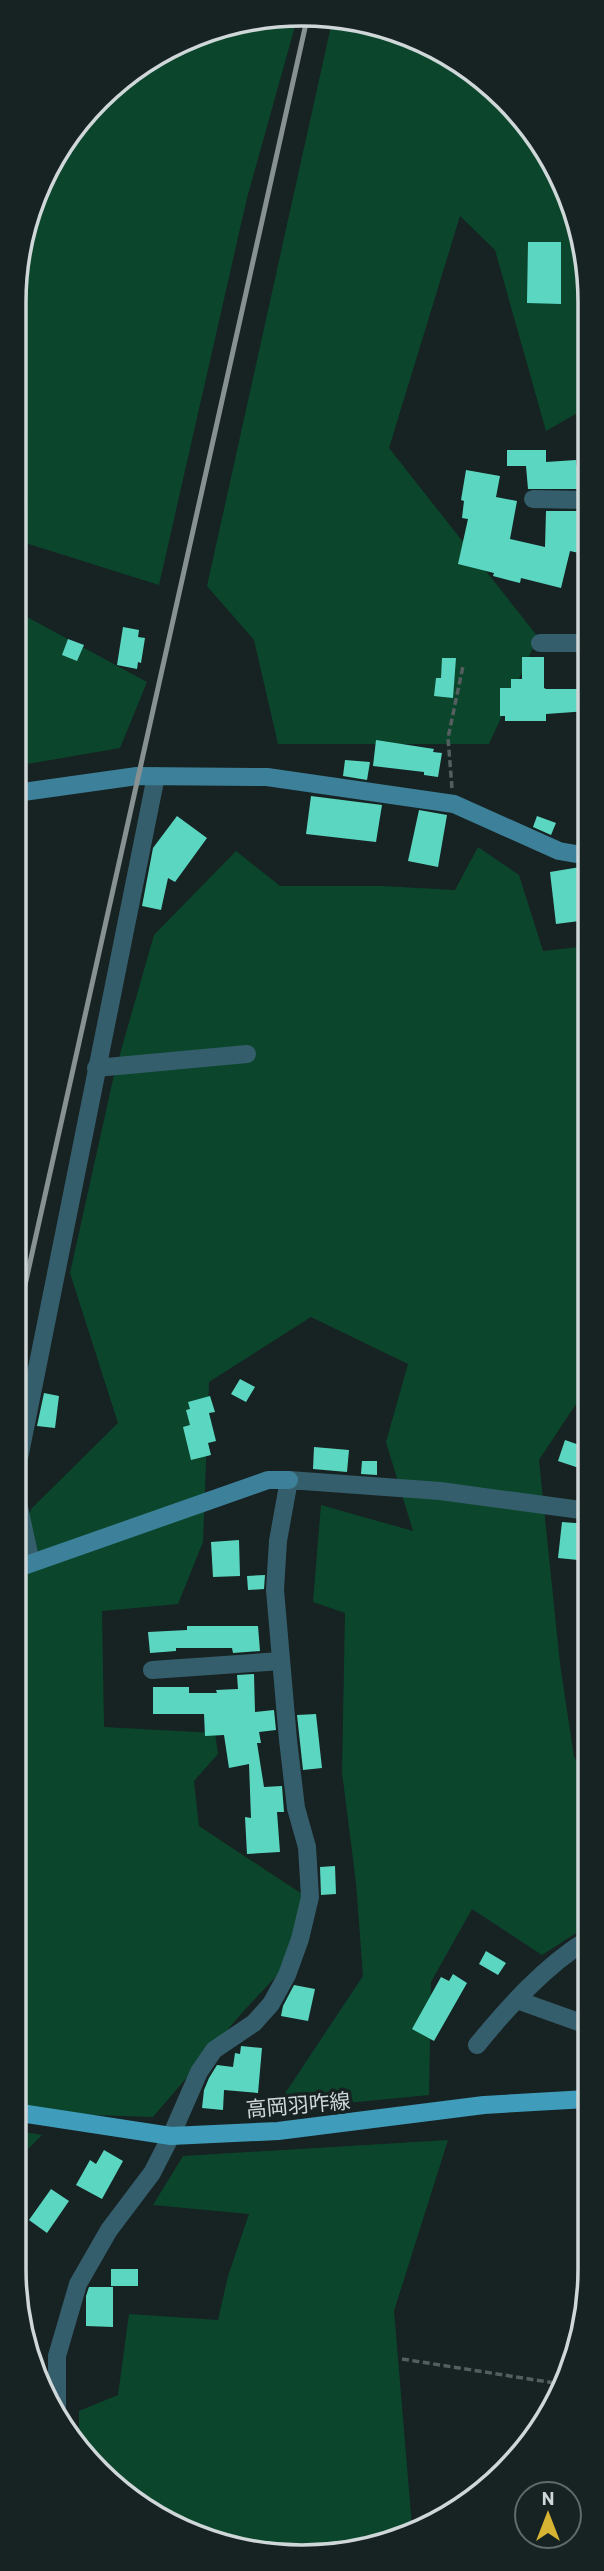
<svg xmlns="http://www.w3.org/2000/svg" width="604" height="2571" viewBox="0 0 604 2571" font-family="Barlow,'Noto Sans JP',sans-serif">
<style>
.green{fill:#0b462c}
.building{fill:#5bd7c1}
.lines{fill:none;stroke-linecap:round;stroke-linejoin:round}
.path{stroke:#545e5e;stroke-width:3.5;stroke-dasharray:7 3.5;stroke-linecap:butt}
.street{stroke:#355e6c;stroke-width:18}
.secondary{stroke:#3c8199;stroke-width:18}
.primary{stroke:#3f9cbb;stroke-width:18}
.rail{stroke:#889191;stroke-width:5}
.labels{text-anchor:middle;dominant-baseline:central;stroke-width:7;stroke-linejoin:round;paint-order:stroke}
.street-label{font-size:21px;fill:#d0d7d8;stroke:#172222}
.rim{fill:none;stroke:#d0d7d8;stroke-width:3.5}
</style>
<rect width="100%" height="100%" fill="#172222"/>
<g class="green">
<polygon points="333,17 340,17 430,44 506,99 560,175 588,265 588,407 546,431 495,250 460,216 389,448 538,637 489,744 278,744 254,640 207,586"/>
<polygon points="297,19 247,198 159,585 16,540 17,264 53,158 127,73 228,24"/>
<polygon points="16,611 147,682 120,748 16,766"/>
<polygon points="478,847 519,875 543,951 588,946 588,1378 582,1395 539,1460 560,1664 574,1757 588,1779 587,1926 542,1955 472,1909 431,1982 429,2095 274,2110 363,1976 356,1883 342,1772 345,1613 313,1602 321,1505 413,1531 386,1442 408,1364 311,1317 209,1382 203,1542 178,1604 102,1611 104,1727 215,1733 218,1754 194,1781 199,1826 302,1894 294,1957 241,2014 153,2117 92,2115 14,2104 15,1540 32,1508 118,1423 70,1273 114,1075 154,935 236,851 280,886 382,886 455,890"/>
<polygon points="14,2130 42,2135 14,2163"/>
<polygon points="448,2140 394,2311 412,2527 415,2528 377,2547 283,2556 174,2527 86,2459 79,2449 79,2411 118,2395 129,2314 218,2320 228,2276 249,2214 153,2205 183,2156"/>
</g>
<g class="building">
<polygon points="528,242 561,242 561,304 527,303"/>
<polygon points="507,450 546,450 546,462 576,460 577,468 588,469 588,489 528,489 526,466 507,466"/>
<polygon points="466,470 500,476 496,497 517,501 510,539 545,547 546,511 588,511 588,555 570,551 561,588 521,578 520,583 493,576 494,573 458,564 468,519 462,518 464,501 461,500"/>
<polygon points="123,627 139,630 138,637 145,638 141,663 138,662 137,669 117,665"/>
<polygon points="68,639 84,645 77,661 62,655"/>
<polygon points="522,657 544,657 544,688 546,689 588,689 588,711 546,714 546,721 505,721 505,716 500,716 500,688 511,688 511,679 522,679"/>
<polygon points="442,658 456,658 453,698 434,696 436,678 441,678"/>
<polygon points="376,740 434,749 433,752 442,753 438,777 424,775 424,772 373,766"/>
<polygon points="345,760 370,762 367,780 343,776"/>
<polygon points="311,796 382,805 376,842 306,834"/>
<polygon points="419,810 447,815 438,867 408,861"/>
<polygon points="177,816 207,838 175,882 168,878 161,910 142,906 153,848"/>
<polygon points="537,816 556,823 551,835 533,827"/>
<polygon points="580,867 587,920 556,924 550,872"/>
<polygon points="240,1379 255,1387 246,1402 231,1394"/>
<polygon points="44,1393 59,1396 55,1428 37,1426"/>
<polygon points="210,1396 215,1412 209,1413 216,1441 208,1443 211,1455 191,1460 183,1427 190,1425 186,1410 190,1409 188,1402"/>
<polygon points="565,1440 588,1448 588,1471 558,1461"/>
<polygon points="314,1447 349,1450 347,1472 313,1469"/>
<polygon points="362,1461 377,1461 377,1475 361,1474"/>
<polygon points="562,1522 588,1524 588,1561 558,1558"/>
<polygon points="239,1540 240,1576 213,1577 211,1542"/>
<polygon points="265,1575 264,1589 248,1590 247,1576"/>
<polygon points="187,1626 258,1626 260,1651 233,1653 232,1648 176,1648 176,1651 150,1653 148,1632 187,1630"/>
<polygon points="254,1674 255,1712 274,1710 276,1730 259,1732 261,1743 257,1743 264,1787 282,1786 284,1812 277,1812 280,1852 247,1854 245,1817 251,1818 249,1764 229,1768 224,1735 205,1736 204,1714 153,1714 153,1687 189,1687 189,1693 217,1693 216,1690 238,1689 237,1675"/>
<polygon points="316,1714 322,1768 303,1770 297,1715"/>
<polygon points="335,1866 336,1894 321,1895 320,1867"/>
<polygon points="486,1951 506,1963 498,1975 479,1964"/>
<polygon points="453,1974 467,1983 434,2041 412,2029 441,1977 449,1981"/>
<polygon points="294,1985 315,1989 308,2021 281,2016 283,2006"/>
<polygon points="241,2046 262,2048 258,2093 224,2090 223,2110 202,2108 204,2090 209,2078 217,2065 233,2067 235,2053 240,2054"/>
<polygon points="104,2150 123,2161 102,2199 76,2185 90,2160 96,2164"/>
<polygon points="51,2189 69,2201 47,2233 29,2220"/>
<rect x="111" y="2269" width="27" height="17"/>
<polygon points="89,2287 113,2287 113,2327 86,2326 86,2296"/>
</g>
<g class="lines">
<g class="path">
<polyline points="452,788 448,738 463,666"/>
<polyline points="402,2359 561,2384"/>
</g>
<g class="street">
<polyline points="533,499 588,500"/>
<polyline points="540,643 588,643"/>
<polyline points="96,1068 247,1054"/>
<polyline points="15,1478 156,776"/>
<polyline points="15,1489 31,1563"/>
<polyline points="152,1670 281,1661"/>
<polyline points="517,2000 587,2025"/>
<path d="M477,2045C508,2007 545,1966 587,1940"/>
<polyline points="57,2413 57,2356 78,2284 109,2230 152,2173 171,2136 199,2072 214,2050 254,2023 271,2004 287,1975 300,1939 310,1897 307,1847 296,1808 288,1740 275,1590 278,1541 289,1480 440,1491 588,1511"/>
</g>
<g class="secondary">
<polyline points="16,793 137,776 267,777 454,804 559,851 576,854 588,852"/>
<polyline points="15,1569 268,1480 289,1480"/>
</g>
<polyline class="primary" points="14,2112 171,2136 278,2131 484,2105 587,2099"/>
<polyline class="rail" points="15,1330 307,19"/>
</g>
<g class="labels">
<g class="street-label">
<text transform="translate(298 2104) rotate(-5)">高岡羽咋線</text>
</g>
</g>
<path d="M0 0H604V2571H0ZM302 26H302A276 276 0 0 1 578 302V2269A276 276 0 0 1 302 2545H302A276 276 0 0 1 26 2269V302A276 276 0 0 1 302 26Z" fill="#172222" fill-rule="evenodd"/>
<path class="rim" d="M302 26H302A276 276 0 0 1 578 302V2269A276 276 0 0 1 302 2545H302A276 276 0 0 1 26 2269V302A276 276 0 0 1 302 26Z"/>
<g transform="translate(548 2515)"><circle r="33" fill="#172222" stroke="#616a6b" stroke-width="2"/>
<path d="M0-5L12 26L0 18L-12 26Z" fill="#d7b434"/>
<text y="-10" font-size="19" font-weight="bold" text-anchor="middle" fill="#d0d7d8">N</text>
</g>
</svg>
